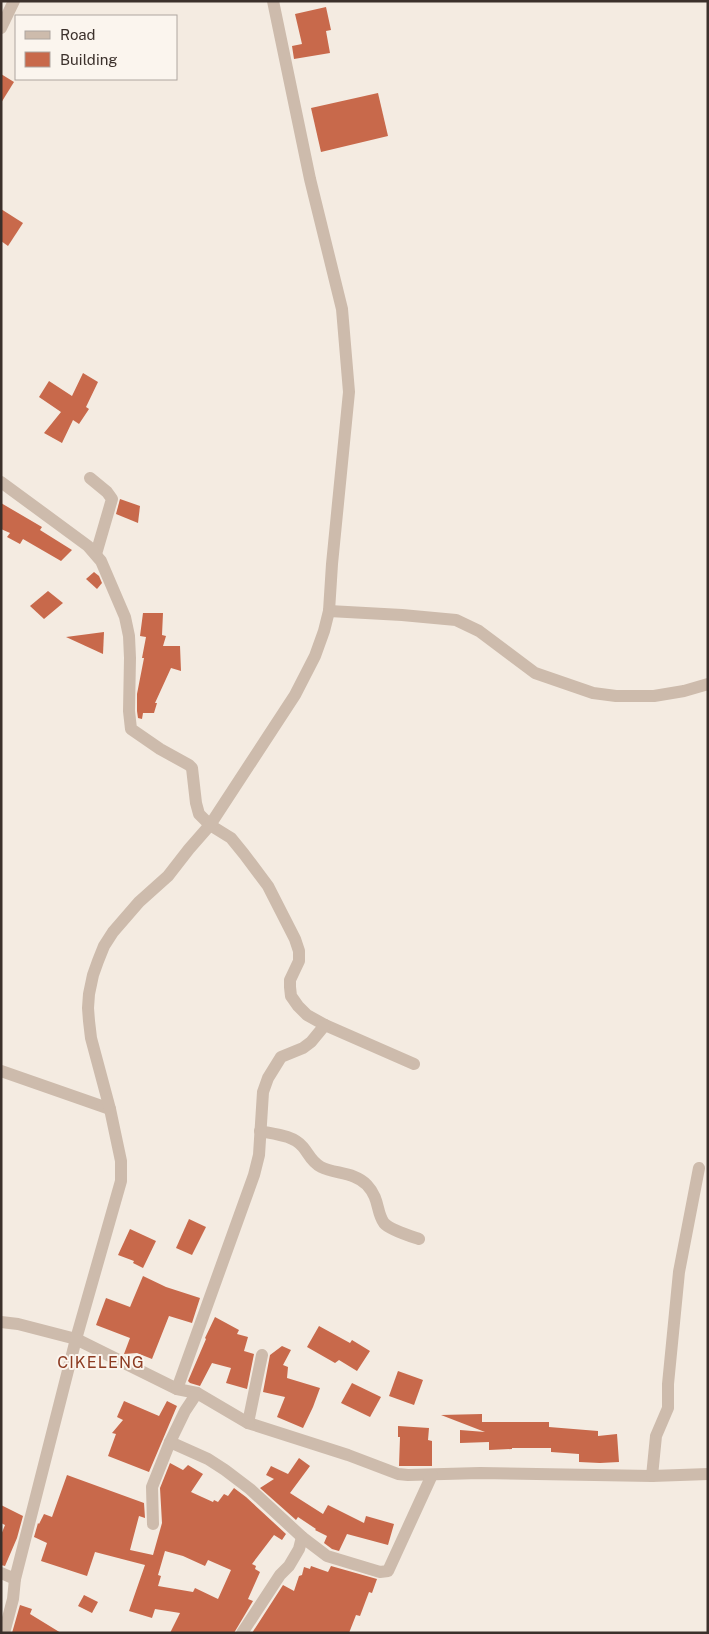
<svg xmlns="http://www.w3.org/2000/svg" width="709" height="1634" viewBox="0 0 709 1634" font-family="'Public Sans',sans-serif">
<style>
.building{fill:#c8694b;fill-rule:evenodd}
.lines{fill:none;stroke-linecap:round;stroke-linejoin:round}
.street{stroke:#cdbbac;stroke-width:12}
.labels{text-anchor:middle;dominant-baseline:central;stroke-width:4;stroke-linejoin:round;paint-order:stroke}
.quarter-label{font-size:16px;letter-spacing:1px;fill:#8c3b22;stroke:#fbf5ee}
</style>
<rect width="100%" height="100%" fill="#f4ebe1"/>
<g class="building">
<polygon points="326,7 331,30 326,31 330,53 294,59 292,46 302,44 295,14"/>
<polygon points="1,74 14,82 1,103"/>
<polygon points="378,93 388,136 321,152 311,108"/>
<polygon points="1,209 23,223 8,246 1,241"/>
<polygon points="83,373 98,382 86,407 89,409 79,424 73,420 62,443 44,433 61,412 39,397 49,381 72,396"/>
<polygon points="120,499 140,506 138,523 116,514"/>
<polygon points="1,503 42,527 40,530 72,550 61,561 23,539 20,544 7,537 10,533 1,529"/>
<polygon points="94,572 99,576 102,583 97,589 86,579"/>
<polygon points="48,591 63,603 44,619 30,606"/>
<polygon points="143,613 163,613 162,635 166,636 163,646 180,646 181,671 171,668 155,703 157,703 154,713 143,713 142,719 138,718 137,711 137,694 144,658 142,658 146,637 140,636"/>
<polygon points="104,632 103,654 66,637"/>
<polygon points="189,1219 206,1227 192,1255 176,1248"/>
<polygon points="130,1229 156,1241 143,1268 133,1263 134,1261 118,1255"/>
<polygon points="143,1276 166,1287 200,1298 192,1323 169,1316 152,1359 137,1353 124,1354 130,1338 96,1325 106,1298 130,1307"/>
<polygon points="215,1317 239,1330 237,1334 248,1337 244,1351 254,1354 247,1389 226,1383 231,1368 212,1363 200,1386 190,1383 188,1381 206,1339 205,1338"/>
<polygon points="319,1326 350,1343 352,1340 370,1351 357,1371 339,1360 335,1363 307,1347"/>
<polygon points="282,1346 291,1350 283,1365 288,1367 287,1378 320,1388 313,1407 303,1428 277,1417 285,1397 263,1392 270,1355"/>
<polygon points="398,1371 423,1380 414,1405 389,1396"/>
<polygon points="352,1383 381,1397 370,1417 341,1403"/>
<polygon points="124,1401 159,1416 167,1401 177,1406 149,1472 108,1456 116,1434 112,1433 123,1420 117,1417"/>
<polygon points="482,1414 482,1422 549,1422 549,1427 598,1431 598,1436 617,1434 619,1462 600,1463 579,1462 579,1454 551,1452 551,1448 512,1448 512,1449 489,1450 489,1442 460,1443 460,1430 485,1432 441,1415"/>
<polygon points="398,1426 429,1428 428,1440 432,1441 432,1466 399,1466 400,1437 398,1437"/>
<polygon points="299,1458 310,1466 290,1493 323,1514 328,1505 364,1523 366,1516 394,1524 388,1545 347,1534 339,1551 332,1549 324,1543 327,1536 315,1530 316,1529 298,1517 296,1520 260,1488 274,1479 266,1475 271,1466 288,1474"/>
<path d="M170,1463L183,1470L188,1465L203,1474L191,1492L213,1502L214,1500L218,1502L224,1494L228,1496L234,1488L246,1497L286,1534L282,1540L274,1535L252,1564L256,1566L255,1569L260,1572L248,1599L253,1601L234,1633H170L180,1613L155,1609L152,1618L129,1611L145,1565L95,1552L87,1576L41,1561L47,1543L34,1537L38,1523L39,1524L44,1514L52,1517L67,1475L144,1503L145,1518L139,1516L130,1550L153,1555L162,1523L160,1488ZM165,1551L183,1556L205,1566L208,1560L231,1570L218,1599L195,1588L193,1592L158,1586L161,1576L158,1575Z"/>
<polygon points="1,1505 23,1516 17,1538 5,1566 1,1565 1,1535 5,1525 1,1523"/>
<polygon points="311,1566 328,1572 331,1566 377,1579 372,1593 369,1592 360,1616 356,1615 349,1633 252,1633 283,1585 294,1591 299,1576 302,1575 304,1567 310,1569"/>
<polygon points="84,1595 98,1602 92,1613 78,1606"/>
<polygon points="20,1605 32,1609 30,1614 61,1633 12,1633"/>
</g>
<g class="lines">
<g class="street">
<polyline points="1,28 14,1"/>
<polyline points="90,478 107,492 112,499 96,554"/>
<polyline points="1,482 88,546 101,561 125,617 129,636 130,658 129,711 131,729 160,749 189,765 192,768 196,803 199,814 210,825 231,838 244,854 268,886 295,939 299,951 299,961 290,980 290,987 291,996 298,1006 307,1015 325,1025 414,1064"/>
<polyline points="329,611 402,615 456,620 479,631 535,673 593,693 616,696 654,696 684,691 708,684"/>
<polyline points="1,1071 110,1109"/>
<path d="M260,1131C274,1134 293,1135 303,1147C309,1154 311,1162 321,1167C335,1174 355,1172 367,1185C380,1199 376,1212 384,1223C390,1230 410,1236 419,1239"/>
<polyline points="1,1322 18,1324 76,1339 177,1389 197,1393 248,1423 348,1455 398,1474 408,1475 480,1473 652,1476 708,1474"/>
<polyline points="177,1389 254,1175 259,1155 263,1092 268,1078 281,1057 303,1048 311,1042 325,1025"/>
<polyline points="248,1423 262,1355"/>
<polyline points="170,1442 208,1459 225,1470 250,1489 302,1537"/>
<polyline points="652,1476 656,1436 668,1408 668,1384 679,1272 699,1168"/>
<polyline points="153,1524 152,1487 170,1442 185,1411 197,1393"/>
<polyline points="1,1573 15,1579"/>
<polyline points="4,1633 13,1599 15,1579 76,1339 121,1181 121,1161 110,1109 91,1038 89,1021 88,1008 89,994 93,975 98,961 104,946 113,932 139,902 168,876 189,849 210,825 295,695 315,656 324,631 329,611 332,564 349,392 342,309 310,179 273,1"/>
<polyline points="242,1633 280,1575 289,1566 299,1549 302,1537 327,1556 380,1572 388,1571 432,1475"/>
</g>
</g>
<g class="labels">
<g class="quarter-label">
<text x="101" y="1362">CIKELENG</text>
</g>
</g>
<rect width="709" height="1634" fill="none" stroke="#3b302b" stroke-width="5"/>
<rect x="15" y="15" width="162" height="65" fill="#fbf5ee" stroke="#aea6a0"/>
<rect x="25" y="31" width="25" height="8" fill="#cdbbac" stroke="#aea6a0"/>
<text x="60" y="40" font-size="15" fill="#3b302b">Road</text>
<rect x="25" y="52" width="25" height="15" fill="#c8694b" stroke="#aea6a0"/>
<text x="60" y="65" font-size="15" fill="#3b302b">Building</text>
</svg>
